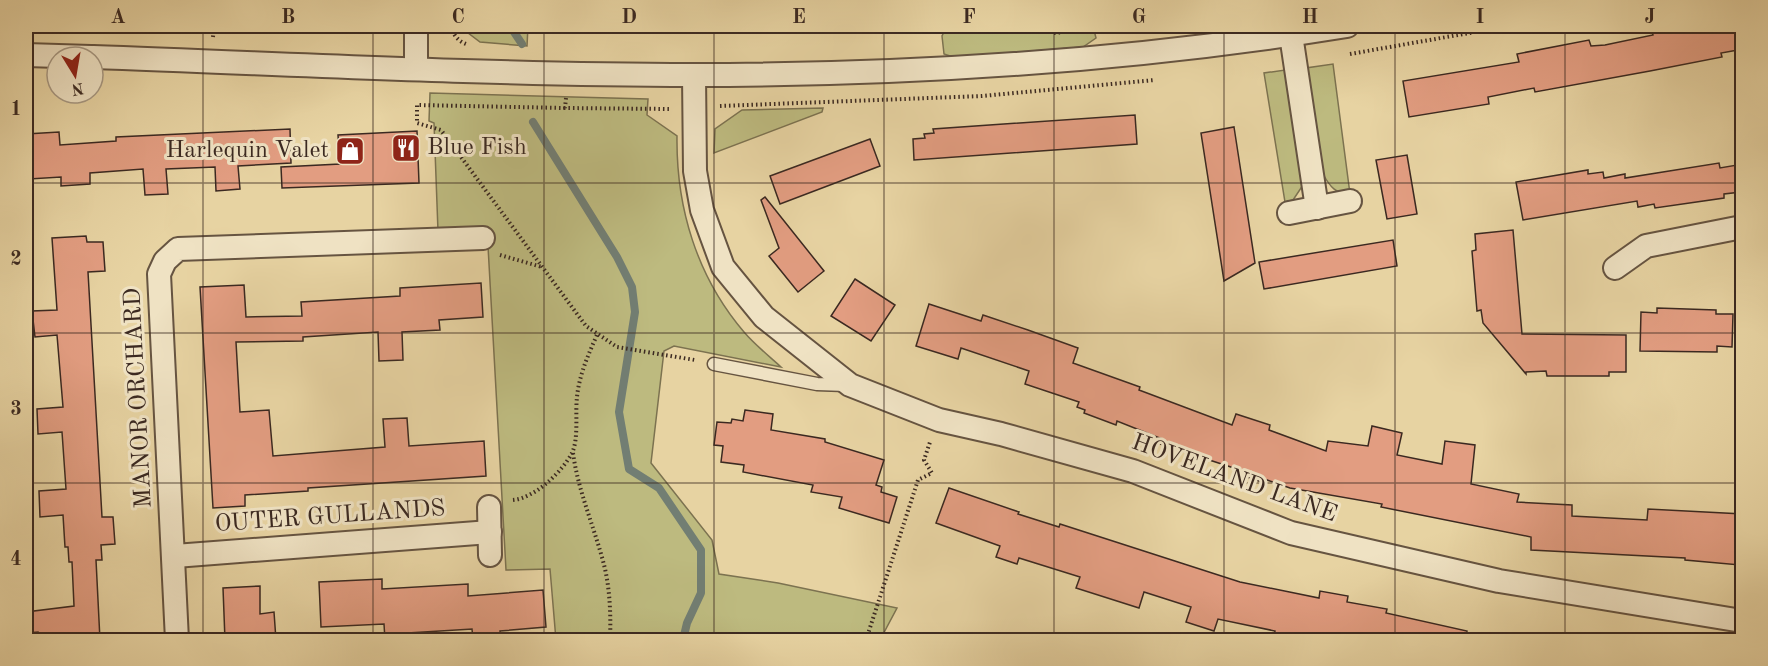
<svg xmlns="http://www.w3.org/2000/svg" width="1768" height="666" viewBox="0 0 1768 666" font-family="'Old Standard TT',serif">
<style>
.green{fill:#bdba7f;stroke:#7c7250;stroke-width:1.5}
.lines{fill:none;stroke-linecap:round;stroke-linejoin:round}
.stream{stroke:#727e73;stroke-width:8}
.building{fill:#e29d81;stroke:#3b2921;stroke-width:1.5}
.service-casing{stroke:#665441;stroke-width:15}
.minor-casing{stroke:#665441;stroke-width:26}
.path{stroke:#3b2921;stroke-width:4;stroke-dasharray:1.5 3;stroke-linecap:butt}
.service{stroke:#efe2c3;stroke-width:12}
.minor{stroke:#efe2c3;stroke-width:22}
.grid{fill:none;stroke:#3b2921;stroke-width:1.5;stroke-opacity:0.55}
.labels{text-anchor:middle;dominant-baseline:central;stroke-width:6;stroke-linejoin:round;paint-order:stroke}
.poi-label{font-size:24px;fill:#3b2921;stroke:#efe2c3;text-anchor:start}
.street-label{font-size:24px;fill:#3b2921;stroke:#efe2c3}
.neatline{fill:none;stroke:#3b2921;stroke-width:2}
.grid-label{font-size:20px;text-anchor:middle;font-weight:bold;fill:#3b2921}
</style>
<rect width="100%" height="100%" fill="#e7d3a2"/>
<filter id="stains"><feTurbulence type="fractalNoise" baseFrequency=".00333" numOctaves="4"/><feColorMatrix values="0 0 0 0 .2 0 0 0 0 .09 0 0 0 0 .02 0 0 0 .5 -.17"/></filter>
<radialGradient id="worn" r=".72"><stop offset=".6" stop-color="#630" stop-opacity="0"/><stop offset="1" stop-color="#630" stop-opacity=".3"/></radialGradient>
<g class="green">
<polygon points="459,26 528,26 527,46 480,42"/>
<polygon points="947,26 1093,26 1096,38 1083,47 953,57 944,54 942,36"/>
<path d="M1333,64L1350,194C1336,194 1330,187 1323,174L1306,68Z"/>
<polygon points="1285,70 1303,185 1293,200 1285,202 1264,73"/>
<path d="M430,93L648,99L647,115L677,136C676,208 697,277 744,332C755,345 769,356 781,367L674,346L664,351L651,463L712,540L719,574L778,583L897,608L880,640H556L550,569L506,570L487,228L438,231L434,123L429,121Z"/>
<polygon points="823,108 822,112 714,153 715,129 742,110"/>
</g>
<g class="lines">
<g class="stream">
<polyline points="510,26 522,44"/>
<polyline points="533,122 617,257 632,287 635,312 619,412 629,469 659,488 701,550 701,593 687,623 683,640"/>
</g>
</g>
<g class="building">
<polygon points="1680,26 1743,26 1743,49 1721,53 1722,57 1650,71 1535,92 1534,88 1488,97 1489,104 1409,117 1403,81 1519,62 1517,54 1589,40 1591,46 1605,45 1653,35 1652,31"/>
<polygon points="1135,115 1137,144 914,160 913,139 925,138 924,134 934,133 933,129"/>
<polygon points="1234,127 1255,263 1224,281 1201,133"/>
<polygon points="290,129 291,163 238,166 240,189 216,191 215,167 166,169 168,194 145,195 143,169 90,173 90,184 61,186 61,177 29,179 28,165 26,165 26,134 59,132 60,145 116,141 116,137"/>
<polygon points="417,131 419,183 282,188 281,167 340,164 338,135"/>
<polygon points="870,139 880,166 780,204 770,176"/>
<polygon points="1407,155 1417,214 1387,219 1376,160"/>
<polygon points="1719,163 1720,168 1737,165 1741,192 1724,194 1724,198 1655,208 1654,204 1638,207 1637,201 1523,220 1516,182 1588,170 1588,174 1603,172 1604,178 1625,174 1625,178"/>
<polygon points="765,197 824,271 798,292 769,256 779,248 761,200"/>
<polygon points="1513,230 1522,334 1626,335 1626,372 1609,372 1609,376 1547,376 1546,371 1526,372 1526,374 1483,323 1481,310 1477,311 1472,251 1476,250 1475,234"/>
<polygon points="86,236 87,242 103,242 105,271 88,272 102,517 113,517 115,544 101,545 102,560 96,560 100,640 50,640 50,635 38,636 38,632 26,633 26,612 74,606 72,562 69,562 68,547 65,547 63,515 40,517 39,491 66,489 62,432 38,434 37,409 63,407 57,335 35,337 32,311 57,310 52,238"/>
<polygon points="1393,240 1397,266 1264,289 1259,262"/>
<polygon points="855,279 895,305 871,341 831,316"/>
<polygon points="481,283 483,317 439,320 440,330 402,332 403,360 379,361 378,332 303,337 303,341 236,342 240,412 269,410 273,456 385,447 383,419 407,418 409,446 484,441 486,476 308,488 308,491 245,495 245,506 213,508 200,287 244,285 246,317 302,316 301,302 400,296 400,288"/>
<polygon points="929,304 981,321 983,315 1028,330 1078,348 1073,363 1140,387 1139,390 1232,425 1236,414 1270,425 1269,430 1326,451 1328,441 1368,446 1372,426 1402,433 1397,455 1442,464 1445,441 1475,445 1471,484 1519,494 1517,502 1572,505 1572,516 1647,520 1648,509 1743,514 1740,565 1685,560 1685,558 1531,550 1531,537 1381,507 1382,504 1290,488 1267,480 1265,483 1235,473 1237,469 1160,444 1162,439 1117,421 1116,425 1084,413 1085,410 1077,407 1079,402 1025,384 1029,371 961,348 958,359 916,346"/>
<polygon points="1657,308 1716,310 1716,314 1733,314 1732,347 1717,346 1717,352 1640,351 1641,312 1657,313"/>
<polygon points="745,410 773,414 771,430 825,439 825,442 884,460 876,485 882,487 881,492 897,497 889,523 839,508 842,497 811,492 813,485 743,472 744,465 721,462 723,446 714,445 717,422 731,423 732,419 743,421"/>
<polygon points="949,488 1019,512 1018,514 1059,527 1060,524 1240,582 1319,598 1320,591 1348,596 1347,602 1387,609 1386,613 1467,631 1466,640 1273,640 1275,631 1218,619 1214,631 1186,622 1191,607 1144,592 1139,608 1076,588 1080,577 1019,558 1017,564 996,557 1000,546 936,523"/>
<polygon points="382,579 382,589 468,584 468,596 543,590 546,627 500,631 501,640 473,640 472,629 408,633 408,640 385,640 384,624 321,627 319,582"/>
<polygon points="260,586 260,614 274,612 276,640 225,640 223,588"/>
</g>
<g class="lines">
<g class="service-casing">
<polyline id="service" points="714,364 817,384 846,385"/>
</g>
<g class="minor-casing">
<g id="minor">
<polyline points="1291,35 1317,208"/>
<polyline points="26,55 91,57"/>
<path d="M93,57C293,64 493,75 693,75C911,75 1131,61 1347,26"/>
<polyline points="416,69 416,26"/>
<polyline points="694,75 695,171 702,210 723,267 764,317 850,385 939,420 1001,434 1133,471 1291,533 1499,581 1742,621"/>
<polyline points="1289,213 1350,201"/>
<polyline points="1615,268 1646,246 1742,227"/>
<polyline points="489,507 490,555"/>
<polyline points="175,556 490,532"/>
<polyline points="177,640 159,274 165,261 178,249 483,238"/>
</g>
</g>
<g class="path">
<path d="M452,26C452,34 458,41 466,44"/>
<polyline points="1054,33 1085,30"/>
<polyline points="213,37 214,26"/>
<polyline points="1350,54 1509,26"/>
<polyline points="566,98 565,108 670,109"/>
<polyline points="720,106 982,96 1155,80"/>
<polyline points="565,108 417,105 417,123 441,130 586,326 617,347 695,360"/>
<polyline points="500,255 542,267"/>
<path d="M573,453C578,490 593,524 603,561C610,586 611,615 610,640"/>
<path d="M513,500C535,498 562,472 572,453C579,438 575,413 577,397C579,376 588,355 597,335"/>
<polyline points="866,640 918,480 932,473 924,460 930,442"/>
</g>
<use href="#service" class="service"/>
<use href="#minor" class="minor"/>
</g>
<path class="grid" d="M203,26V640M373,26V640M544,26V640M714,26V640M884,26V640M1054,26V640M1224,26V640M1395,26V640M1565,26V640M26,183H1742M26,333H1742M26,483H1742"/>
<defs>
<g id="restaurant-square" transform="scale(1.5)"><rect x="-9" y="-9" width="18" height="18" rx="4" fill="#8f2418" stroke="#efe2c3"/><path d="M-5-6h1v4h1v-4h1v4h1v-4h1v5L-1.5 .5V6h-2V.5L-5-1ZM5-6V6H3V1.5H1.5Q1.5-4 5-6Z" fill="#fff"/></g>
<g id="shop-square" transform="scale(1.5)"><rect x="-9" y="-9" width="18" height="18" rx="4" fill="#8f2418" stroke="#efe2c3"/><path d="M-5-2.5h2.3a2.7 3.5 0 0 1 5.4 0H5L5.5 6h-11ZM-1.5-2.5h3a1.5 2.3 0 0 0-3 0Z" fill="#fff"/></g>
</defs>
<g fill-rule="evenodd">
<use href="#restaurant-square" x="406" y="148"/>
<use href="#shop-square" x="350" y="151"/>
</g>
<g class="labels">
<g class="poi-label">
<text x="427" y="148">Blue Fish</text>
<text x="329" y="151" text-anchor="end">Harlequin Valet</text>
</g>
<g class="street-label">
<text transform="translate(139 398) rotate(-93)">MANOR ORCHARD</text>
<text transform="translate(1234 479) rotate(20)">HOVELAND LANE</text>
<text transform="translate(330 517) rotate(-4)">OUTER GULLANDS</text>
</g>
</g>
<rect width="1768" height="666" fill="none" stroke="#e7d3a2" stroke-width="66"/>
<g transform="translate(75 75) rotate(169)"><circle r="28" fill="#efe2c3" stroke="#a79882" stroke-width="1.5"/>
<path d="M0-4.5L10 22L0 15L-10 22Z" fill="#8f2418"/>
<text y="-9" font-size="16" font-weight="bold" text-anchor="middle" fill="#3b2921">N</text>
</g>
<rect x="33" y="33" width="1702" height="600" class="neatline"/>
<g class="grid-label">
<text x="118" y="23">A</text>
<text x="288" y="23">B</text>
<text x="458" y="23">C</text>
<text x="629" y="23">D</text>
<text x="799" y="23">E</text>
<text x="969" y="23">F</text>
<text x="1139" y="23">G</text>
<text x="1310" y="23">H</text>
<text x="1480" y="23">I</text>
<text x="1650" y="23">J</text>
<text x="16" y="115">1</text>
<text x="16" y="265">2</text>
<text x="16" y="415">3</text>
<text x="16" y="565">4</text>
</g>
<rect width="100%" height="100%" filter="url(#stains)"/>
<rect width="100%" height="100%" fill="url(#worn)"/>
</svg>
